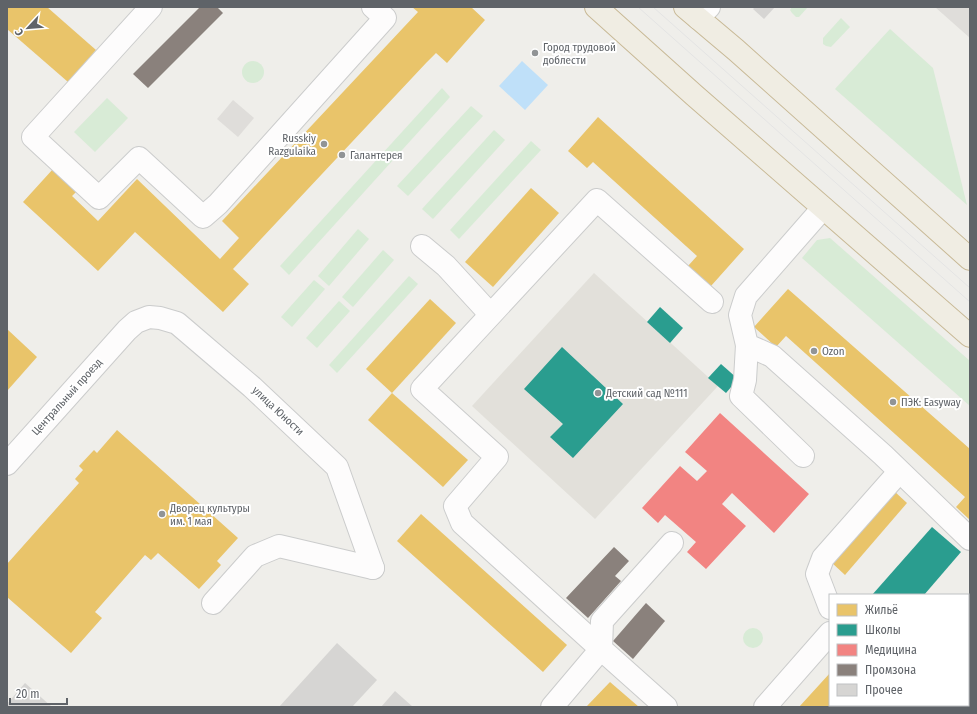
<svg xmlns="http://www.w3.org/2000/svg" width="977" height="714" viewBox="0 0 977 714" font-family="'Fira Sans Condensed',sans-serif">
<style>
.industrial{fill:#dfddda}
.education{fill:#e2e0da}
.green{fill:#d8ebd6}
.water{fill:#bfe0f9}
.homes{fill:#e9c46a}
.schools{fill:#2a9d8f}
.health{fill:#f28482}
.industry{fill:#8a817c}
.building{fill:#d6d5d3}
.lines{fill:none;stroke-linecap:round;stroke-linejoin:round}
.minor-casing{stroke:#cbcccc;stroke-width:24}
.highway-casing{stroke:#c8b996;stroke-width:24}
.minor{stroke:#fdfcfc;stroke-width:22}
.highway{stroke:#f0ede3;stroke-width:22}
.tram{stroke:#e4e4e4;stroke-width:1}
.poi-dot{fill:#919496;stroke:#fff;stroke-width:1.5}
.labels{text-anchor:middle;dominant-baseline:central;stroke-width:4;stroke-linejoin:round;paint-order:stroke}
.poi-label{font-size:11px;fill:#5f6368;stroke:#fff;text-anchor:start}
.street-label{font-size:11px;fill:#5f6368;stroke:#fff}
</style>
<rect width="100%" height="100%" fill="#efeeea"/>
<g class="industrial">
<polygon points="935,7 970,7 970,38"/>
<polygon points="233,100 254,118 238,137 217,119"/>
</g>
<polygon class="education" points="594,273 718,386 595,519 472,406"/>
<g class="green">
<polygon points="792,7 808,7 799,17 796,17 792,13 790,10"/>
<polygon points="841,18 850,27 831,47 826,46 823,44 823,38"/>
<polygon points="890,29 933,68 967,205 835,89"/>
<circle cx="253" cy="72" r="11"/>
<polygon points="442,88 450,97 289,275 280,266"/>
<polygon points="107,98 128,118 95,152 74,132"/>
<polygon points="471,106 483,116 408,196 397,186"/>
<polygon points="494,130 505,140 433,219 422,209"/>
<polygon points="531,141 541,150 459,239 450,230"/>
<polygon points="358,229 369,239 329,286 318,276"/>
<polygon points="830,238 970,361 970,406 802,258 817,240"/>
<polygon points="383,250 394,260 353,307 342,297"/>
<polygon points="409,276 418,284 337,373 329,365"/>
<polygon points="314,280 325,289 292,327 281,317"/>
<polygon points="339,301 350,311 317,348 306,338"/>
<circle cx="753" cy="638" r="10"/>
</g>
<polygon class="water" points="522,61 548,85 525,110 499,86"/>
<g class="homes">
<polygon points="7,7 47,7 96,50 68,82 7,29"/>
<polygon points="412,7 471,7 485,20 447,63 436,53 427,62 233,269 249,284 223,312 135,232 98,271 23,202 53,169 77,191 72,196 98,221 137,179 220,259 239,238 222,221 418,12"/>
<polygon points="598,117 744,249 711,286 688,266 697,256 593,162 587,168 568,151"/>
<polygon points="531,188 559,213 493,287 465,262"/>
<polygon points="788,289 970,449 970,520 956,507 965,497 786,336 776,347 754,327"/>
<polygon points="430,299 456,323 392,393 366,369"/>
<polygon points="7,329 37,357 7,391"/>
<polygon points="392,393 468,460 443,487 368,420"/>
<polygon points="117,430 238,538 217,561 221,565 199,589 158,553 151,560 145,555 95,612 102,618 71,653 7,597 7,564 79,483 75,479 83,470 79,466 94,450 97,453"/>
<polygon points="894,491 907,503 845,575 831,562"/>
<polygon points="421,514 567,645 543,672 397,541"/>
<polygon points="830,673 830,705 851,705 849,707 799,707"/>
<polygon points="610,682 639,707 586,707"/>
</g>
<g class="schools">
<polygon points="660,307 683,328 670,343 647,322"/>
<polygon points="562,347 623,404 573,458 550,437 563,424 524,389"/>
<polygon points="721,364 738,379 726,393 708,378"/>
<polygon points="932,527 961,552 924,595 872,595"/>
</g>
<polygon class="health" points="720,413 809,494 774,533 732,493 722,504 746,526 706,569 687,552 696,542 665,515 658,523 642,508 680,466 697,481 707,471 685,452"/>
<g class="industry">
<polygon points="200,7 217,7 223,13 148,88 133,74"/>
<polygon points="614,547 629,561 615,576 621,581 588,618 566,598"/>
<polygon points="646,603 665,621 633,659 613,641"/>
</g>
<g class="building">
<polygon points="755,7 775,7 764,19 753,9"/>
<polygon points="337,643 377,680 352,707 279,707"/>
<polygon points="25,683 52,707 7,707 7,704"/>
<polygon points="395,691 413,707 381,707"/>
</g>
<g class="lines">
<g class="minor-casing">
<g id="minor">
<polyline points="151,7 33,137 99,198 139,158 203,217 218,204 385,18 373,7"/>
<polyline points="698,18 709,7"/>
<polyline points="823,208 746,296 740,315 747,345 772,356 883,455 970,539"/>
<polyline points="422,246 446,266 490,314"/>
<polyline points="747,345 745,380 741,396 803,456"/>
<polyline points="7,464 127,330 136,322 149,317 160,318 177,323 252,387 337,467 373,568"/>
<polyline points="213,603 255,556 279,546 373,568"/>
<polyline points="830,608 817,574 823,558 899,472"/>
<polyline points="968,620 970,618"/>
<polyline points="552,707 601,649 462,523 455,506 497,457 422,389 597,200 712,302"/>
<polyline points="666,707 601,649 602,621 672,543"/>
<polyline points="765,707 830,633"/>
<polyline points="891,707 893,705"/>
</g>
</g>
<g class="highway-casing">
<g id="highway">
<polyline points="596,7 694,95 970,336"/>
<polyline points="685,7 736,50 970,259"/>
</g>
</g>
<use href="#minor" class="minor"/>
<use href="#highway" class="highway"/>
<g class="tram">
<polyline points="638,7 970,302"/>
<polyline points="653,7 970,288"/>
</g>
</g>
<g class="poi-dot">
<circle cx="535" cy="53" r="4"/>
<circle cx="324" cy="144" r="4"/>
<circle cx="342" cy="155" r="4"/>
<circle cx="814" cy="351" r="4"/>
<circle cx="598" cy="393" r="4"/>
<circle cx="893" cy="402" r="4"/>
<circle cx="162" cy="514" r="4"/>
</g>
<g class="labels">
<g class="poi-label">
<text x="543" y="47">Город трудовой<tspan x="543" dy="13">доблести</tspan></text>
<text x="316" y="138" text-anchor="end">Russkiy<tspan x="316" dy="13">Razgulaika</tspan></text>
<text x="350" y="155">Галантерея</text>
<text x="822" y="351">Ozon</text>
<text x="606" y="393">Детский сад №111</text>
<text x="901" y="402">ПЭК: Easyway</text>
<text x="170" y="508">Дворец культуры<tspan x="170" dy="13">им. 1 мая</tspan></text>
</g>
<g class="street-label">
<text transform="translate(67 397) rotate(-48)">Центральный проезд</text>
<text transform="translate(278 411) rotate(43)">улица Юности</text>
</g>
</g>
<rect width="977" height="714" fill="none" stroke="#5f6368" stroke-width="16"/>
<rect x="829" y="594" width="140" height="112" fill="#ffffff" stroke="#bfc1c3"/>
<rect x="837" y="604" width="20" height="12" fill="#e9c46a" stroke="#bfc1c3"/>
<text x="865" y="614" font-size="12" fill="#5f6368">Жильё</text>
<rect x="837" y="624" width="20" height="12" fill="#2a9d8f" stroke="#bfc1c3"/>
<text x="865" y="634" font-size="12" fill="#5f6368">Школы</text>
<rect x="837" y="644" width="20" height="12" fill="#f28482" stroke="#bfc1c3"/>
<text x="865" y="654" font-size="12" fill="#5f6368">Медицина</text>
<rect x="837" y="664" width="20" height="12" fill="#8a817c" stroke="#bfc1c3"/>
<text x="865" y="674" font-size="12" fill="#5f6368">Промзона</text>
<rect x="837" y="684" width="20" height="12" fill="#d6d5d3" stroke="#bfc1c3"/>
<text x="865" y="694" font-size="12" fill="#5f6368">Прочее</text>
<g transform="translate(28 28) rotate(244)" stroke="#ffffff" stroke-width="3" paint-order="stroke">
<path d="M0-3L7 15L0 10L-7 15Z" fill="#5f6368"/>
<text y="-6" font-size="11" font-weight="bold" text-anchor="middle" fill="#5f6368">С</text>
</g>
<path d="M10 698v6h57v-6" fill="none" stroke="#5f6368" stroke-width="2"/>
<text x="16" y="698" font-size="12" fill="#5f6368" stroke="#ffffff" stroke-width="3" paint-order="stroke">20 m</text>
</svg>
